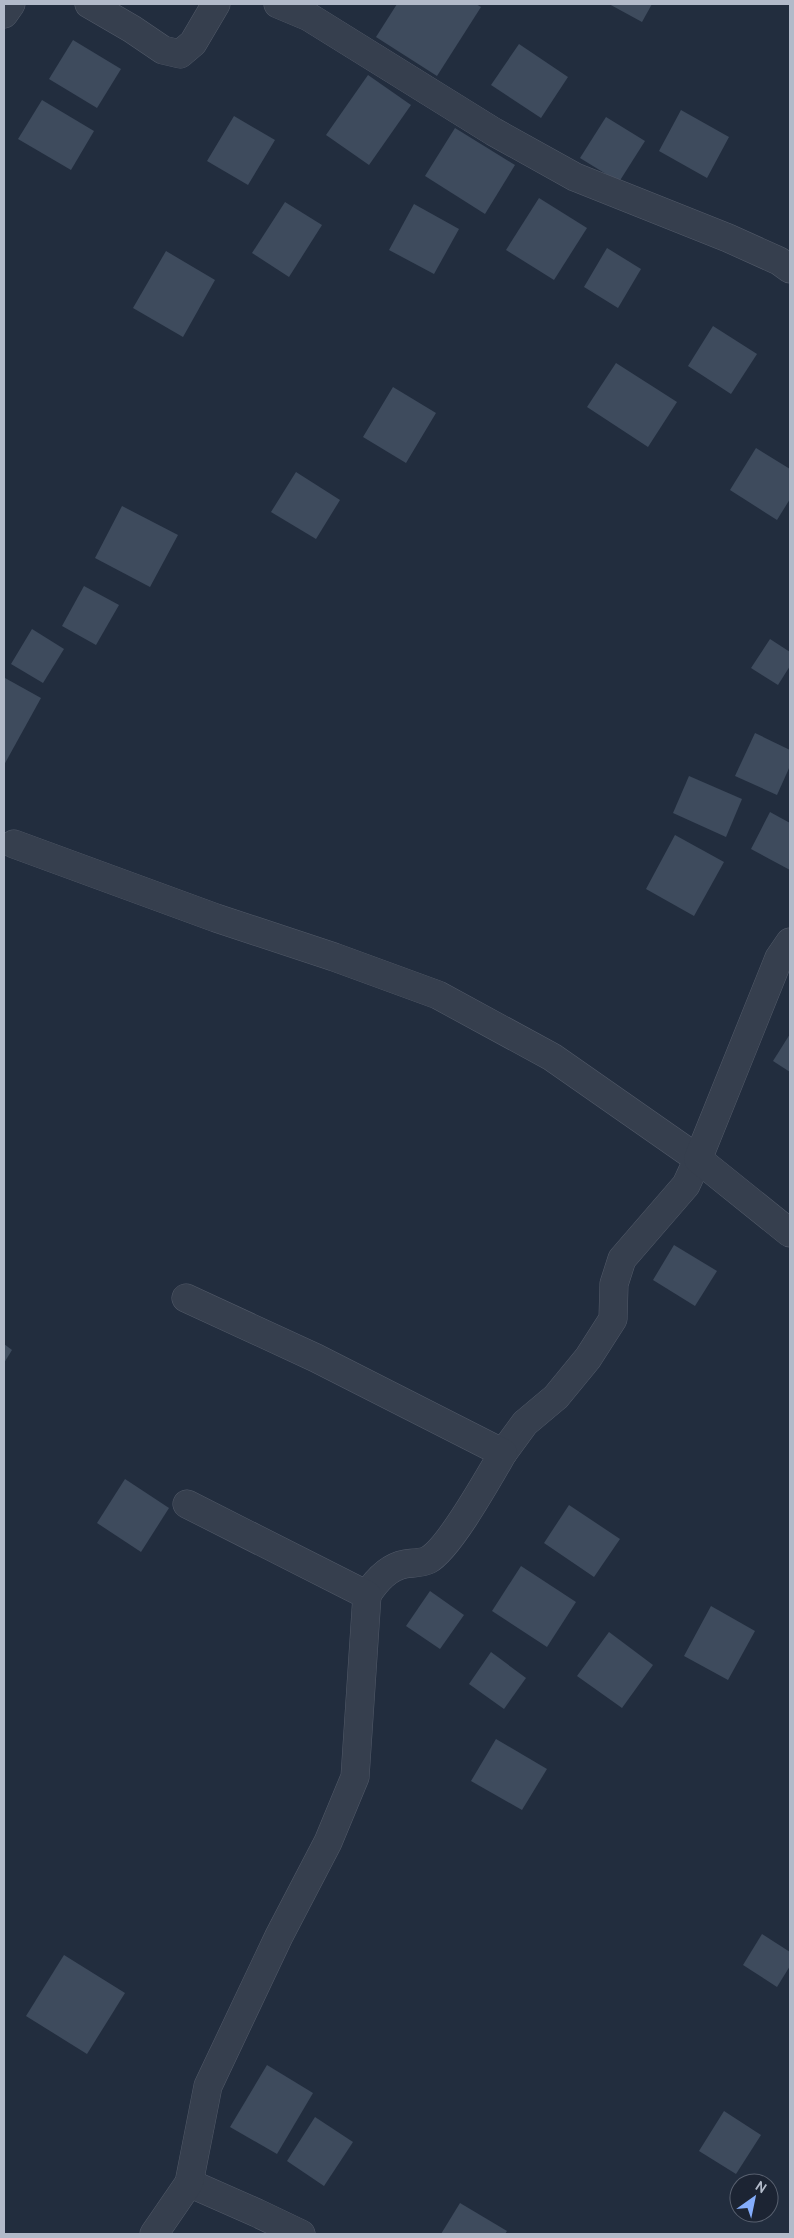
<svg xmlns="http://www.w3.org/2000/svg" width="794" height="2238" viewBox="0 0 794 2238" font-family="Cabin,sans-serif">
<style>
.building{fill:#3e4b5d}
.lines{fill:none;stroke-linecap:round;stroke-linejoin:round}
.minor-casing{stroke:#525a69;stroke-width:29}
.minor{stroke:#363f4e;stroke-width:28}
</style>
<rect width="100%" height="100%" fill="#222d3e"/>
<g class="building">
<polygon points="397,4 476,4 481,7 437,76 376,37"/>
<polygon points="609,4 652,4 642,22"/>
<polygon points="73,40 121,69 97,108 49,79"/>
<polygon points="519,44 568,77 541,118 491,85"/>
<polygon points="368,75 411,105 369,165 326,135"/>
<polygon points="42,100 94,131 71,170 18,139"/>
<polygon points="681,110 729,137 707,178 659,151"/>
<polygon points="234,116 275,140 248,185 207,161"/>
<polygon points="606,117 645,141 619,182 580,158"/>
<polygon points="455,128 515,165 485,214 425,176"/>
<polygon points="539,198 587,228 554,280 506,250"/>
<polygon points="285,202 322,225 289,277 252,253"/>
<polygon points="414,204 459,229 434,274 389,250"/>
<polygon points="607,248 641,269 618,308 584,287"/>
<polygon points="166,251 215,280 183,337 133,308"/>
<polygon points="713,326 757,354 731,394 688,366"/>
<polygon points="616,363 677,402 648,447 587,407"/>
<polygon points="393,387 436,413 406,463 363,437"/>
<polygon points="756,448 790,469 790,499 777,520 730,490"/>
<polygon points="296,472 340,500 316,539 271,512"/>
<polygon points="122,506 178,535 150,587 95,558"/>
<polygon points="84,586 119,605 96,645 62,626"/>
<polygon points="32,629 64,649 43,683 11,664"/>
<polygon points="770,639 790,652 790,666 778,685 751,668"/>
<polygon points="5,678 41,698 4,765 4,679"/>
<polygon points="755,733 790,750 790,766 777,795 735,776"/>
<polygon points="689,776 742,799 726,837 673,813"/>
<polygon points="770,812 790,823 790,870 751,849"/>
<polygon points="675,835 724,862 694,916 646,889"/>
<polygon points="790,1034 790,1072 773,1061"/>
<polygon points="674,1245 717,1271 695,1306 653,1280"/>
<polygon points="4,1344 12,1350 4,1363"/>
<polygon points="125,1479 169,1508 141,1552 97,1523"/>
<polygon points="569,1505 620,1539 594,1577 544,1543"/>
<polygon points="521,1566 576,1602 547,1647 492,1611"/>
<polygon points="430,1591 464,1615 440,1649 406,1626"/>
<polygon points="711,1606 755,1631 728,1680 684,1656"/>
<polygon points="609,1632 653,1665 622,1708 577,1676"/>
<polygon points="491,1652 526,1678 504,1709 469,1684"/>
<polygon points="496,1739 547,1769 522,1810 471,1781"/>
<polygon points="762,1934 790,1952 790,1966 777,1987 743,1965"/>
<polygon points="64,1955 125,1993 87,2054 26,2016"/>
<polygon points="267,2065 313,2093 277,2154 230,2127"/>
<polygon points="724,2111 761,2135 736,2174 699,2151"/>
<polygon points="315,2117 353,2142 324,2186 287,2161"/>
<polygon points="460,2203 507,2231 505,2234 441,2234"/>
</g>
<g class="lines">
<g class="minor-casing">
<g id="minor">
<polyline points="89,4 132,29 163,50 180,54 193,43 216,4"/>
<polyline points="278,4 309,17 494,132 575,177 728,238 779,261 790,269"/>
<polyline points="4,14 11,4"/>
<polyline points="14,844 216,918 334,957 438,995 552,1057 698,1159 686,1185 622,1259 614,1284 613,1319 588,1358 556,1397 525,1423 503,1453"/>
<polyline points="790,942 779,958 698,1159 790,1233"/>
<path d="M186,1298L316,1358L503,1453C489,1477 449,1549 428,1560C422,1563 411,1563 405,1564C388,1567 376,1581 367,1595"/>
<polyline points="189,2183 257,2213 301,2234"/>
<polyline points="154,2234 189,2183 208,2086 279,1936 328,1842 355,1777 367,1595 187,1504"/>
</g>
</g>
<use href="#minor" class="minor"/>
</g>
<rect width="794" height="2238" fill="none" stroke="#b2bac9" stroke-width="10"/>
<g transform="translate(754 2198) rotate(33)"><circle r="24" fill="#1c2433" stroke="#58606f"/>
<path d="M0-4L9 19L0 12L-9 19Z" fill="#84adfc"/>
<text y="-8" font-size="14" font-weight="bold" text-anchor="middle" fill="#b2bac9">N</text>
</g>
</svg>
